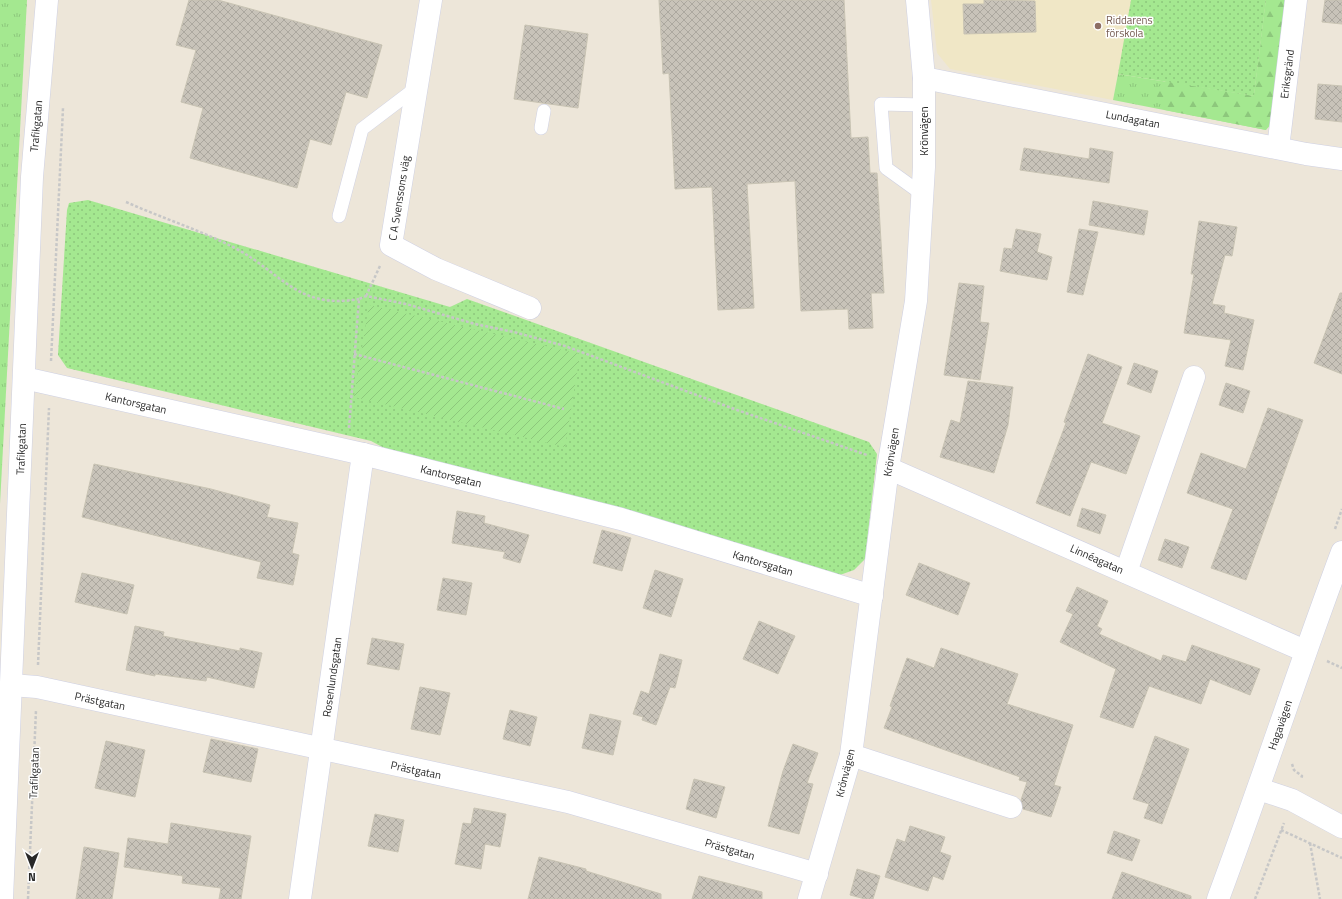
<svg xmlns="http://www.w3.org/2000/svg" width="1342" height="899" viewBox="0 0 1342 899" font-family="'Titillium Web',sans-serif">
<style>
.education{fill:#f0e7c6}
.grass{fill:url(#grass-tufts)}
.forest{fill:url(#forest-firs)}
.park{fill:url(#park-dots)}
.garden{fill:url(#garden-furrows)}
.building{fill:url(#building-cross-hatch);stroke:#c8c3b3}
.lines{fill:none;stroke-linecap:round;stroke-linejoin:round}
.lane-casing{stroke:#ced0e3;stroke-width:14}
.street-casing{stroke:#ced0e3;stroke-width:23}
.secondary-casing{stroke:#ced0e3;stroke-width:23}
.path{stroke:#c7c7c7;stroke-width:2.5;stroke-dasharray:3 2;stroke-linecap:butt}
.lane{stroke:#fff;stroke-width:13}
.street{stroke:#fff;stroke-width:22}
.secondary{stroke:#fff;stroke-width:22}
.education-dot{fill:#8d6e63;stroke:#fff;stroke-width:1.5}
.labels{text-anchor:middle;dominant-baseline:central;stroke-width:3;stroke-linejoin:round;paint-order:stroke}
.education-label{font-size:11px;fill:#785e54;stroke:#fff;text-anchor:start}
.street-label{font-size:11px;fill:#292929;stroke:#fff}
</style>
<defs>
<pattern id="grass-tufts" width="24" height="20" patternUnits="userSpaceOnUse"><rect width="24" height="20" fill="#a4e890"/><path d="M3 7l-1-3M5 7V3M7 7l1-3M15 17l-1-3M17 17v-4M19 17l1-3" fill="none" stroke="#8dc77c"/></pattern>
<pattern id="forest-firs" width="22" height="20" patternUnits="userSpaceOnUse"><rect width="22" height="20" fill="#a4e890"/><path d="M5 1l3.5 6h-7zM16 11l3.5 6h-7z" fill="#8dc77c"/></pattern>
<pattern id="park-dots" width="8" height="8" patternUnits="userSpaceOnUse"><rect width="8" height="8" fill="#a4e890"/><path d="M2 2h.1M6 6h.1" fill="none" stroke="#8dc77c" stroke-width="1.8" stroke-linecap="round"/></pattern>
<pattern id="garden-furrows" width="10" height="10" patternUnits="userSpaceOnUse"><rect width="10" height="10" fill="#a4e890"/><path d="M-1 1l2-2M0 10L10 0M9 11l2-2" fill="none" stroke="#8dc77c"/></pattern>
<pattern id="building-cross-hatch" width="8" height="8" patternUnits="userSpaceOnUse"><rect width="8" height="8" fill="#c8c3b9"/><path d="M0 0l8 8M0 8l8-8" fill="none" stroke="#aca89f"/></pattern>
</defs>
<rect width="100%" height="100%" fill="#ede6d9"/>
<polygon class="education" points="931,0 1266,0 1254,96 1118,74 1113,100 950,69 937,53"/>
<g class="grass">
<polygon points="0,0 27,0 0,504"/>
<polygon points="1266,0 1266,130 1113,100 1118,74 1254,96"/>
</g>
<polygon class="forest" points="1266,0 1289,0 1273,122 1266,130 1165,110 1154,91 1166,81 1254,96"/>
<g class="park">
<polygon points="1131,0 1266,0 1254,96 1118,74"/>
<polygon points="88,200 450,307 467,299 869,442 877,454 865,559 854,570 837,576 388,450 371,441 67,368 58,355 67,210 69,203"/>
</g>
<polygon class="garden" points="369,305 580,354 565,447 354,397"/>
<g class="building">
<polygon points="189,0 218,0 382,45 367,98 346,92 331,145 310,139 297,188 190,158 203,108 181,102 196,50 176,45"/>
<polygon points="659,0 844,0 851,138 868,137 870,173 877,173 884,293 871,293 873,328 849,329 848,309 801,311 795,181 747,184 754,308 718,310 712,187 675,189 669,73 663,74"/>
<polygon points="984,0 1035,1 1036,32 964,34 963,4 984,4"/>
<polygon points="1325,0 1342,0 1342,24 1322,22"/>
<polygon points="525,25 588,34 578,108 514,99"/>
<polygon points="1318,84 1342,86 1342,122 1315,119"/>
<polygon points="1024,148 1089,159 1090,148 1113,152 1109,183 1020,170"/>
<polygon points="1093,201 1148,211 1144,235 1089,225"/>
<polygon points="1199,221 1237,227 1232,256 1225,255 1212,304 1225,306 1224,313 1254,320 1243,370 1225,366 1231,340 1184,333 1194,274 1191,274"/>
<polygon points="1016,229 1041,234 1037,252 1052,257 1047,280 1000,271 1004,248 1012,249"/>
<polygon points="1079,229 1098,232 1083,295 1067,292"/>
<polygon points="959,283 984,286 980,322 989,323 980,380 944,375"/>
<polygon points="1340,293 1342,293 1342,374 1314,363"/>
<polygon points="1088,354 1122,367 1102,423 1140,436 1126,474 1091,462 1070,516 1036,503 1066,423 1064,422"/>
<polygon points="1134,363 1158,371 1151,393 1127,384"/>
<polygon points="968,381 1013,387 1008,425 994,473 940,457 951,420 960,423"/>
<polygon points="1226,383 1250,391 1243,413 1219,405"/>
<polygon points="1268,408 1303,420 1246,580 1211,568 1233,509 1187,493 1201,453 1246,469"/>
<polygon points="94,464 211,489 270,505 267,517 298,523 292,553 299,555 293,585 257,578 261,562 82,517"/>
<polygon points="1082,508 1106,515 1100,534 1077,526"/>
<polygon points="457,511 485,516 484,523 529,535 520,563 503,558 505,552 452,543"/>
<polygon points="602,530 631,538 622,571 593,563"/>
<polygon points="1165,539 1189,547 1182,568 1158,560"/>
<polygon points="919,563 970,583 958,615 906,595"/>
<polygon points="655,570 683,579 671,617 643,608"/>
<polygon points="82,573 134,585 127,614 75,602"/>
<polygon points="443,578 472,583 466,615 437,610"/>
<polygon points="1077,587 1108,601 1097,626 1102,629 1099,634 1161,661 1163,655 1186,662 1192,645 1260,669 1250,695 1210,679 1201,704 1149,686 1133,728 1100,717 1116,669 1060,642 1073,614 1066,611"/>
<polygon points="759,621 795,636 778,674 743,659"/>
<polygon points="135,626 164,632 163,636 240,651 240,648 262,653 254,688 207,677 206,681 155,674 155,676 126,670"/>
<polygon points="372,638 404,644 399,670 367,664"/>
<polygon points="941,648 1018,674 1007,704 1073,725 1054,785 1061,787 1051,817 1023,809 1021,800 1027,782 1019,780 1020,777 884,728 892,707 890,706 907,658 934,668"/>
<polygon points="660,654 682,660 675,688 670,687 656,725 642,720 643,717 633,714 641,691 649,694"/>
<polygon points="420,687 450,693 440,735 411,729"/>
<polygon points="510,710 537,717 530,746 503,739"/>
<polygon points="590,714 621,721 613,755 582,748"/>
<polygon points="1155,736 1189,749 1162,824 1144,818 1149,804 1133,799"/>
<polygon points="211,739 258,749 251,782 203,772"/>
<polygon points="106,741 145,750 135,797 95,788"/>
<polygon points="793,744 818,753 807,783 813,784 799,834 768,826 783,771"/>
<polygon points="694,779 725,787 716,818 686,809"/>
<polygon points="474,808 506,814 500,847 485,844 481,869 455,864 463,823 471,824"/>
<polygon points="375,814 404,820 398,852 368,846"/>
<polygon points="171,823 251,836 241,899 219,899 221,888 182,883 183,876 124,867 128,838 168,844"/>
<polygon points="910,826 945,837 940,852 951,856 943,880 933,876 928,891 885,877 897,839 905,842"/>
<polygon points="1114,831 1140,840 1132,861 1107,853"/>
<polygon points="84,847 119,853 112,899 76,899"/>
<polygon points="539,857 586,869 586,871 661,894 661,899 528,899"/>
<polygon points="857,869 880,876 873,899 865,899 850,895"/>
<polygon points="1122,872 1191,896 1191,899 1112,899"/>
<polygon points="699,876 762,892 762,899 692,899"/>
</g>
<g class="lines">
<g class="lane-casing">
<g id="lane">
<polyline points="541,128 544,111"/>
<polyline points="922,194 886,168 881,104 924,105"/>
<polyline points="339,216 362,129 416,88"/>
</g>
</g>
<g class="street-casing">
<g id="street">
<polyline points="431,0 391,245 436,269 530,308"/>
<polyline points="924,78 1306,154 1342,159"/>
<polyline points="1278,148 1296,0"/>
<polyline points="24,378 363,454 621,519 872,596"/>
<polyline points="888,468 1305,651"/>
<polyline points="1126,572 1194,377"/>
<polyline points="11,685 37,687 568,802 817,874"/>
<polyline points="851,755 1011,807"/>
<polyline points="1259,789 1292,800 1342,827"/>
<polyline points="300,899 363,454"/>
<polyline points="809,899 851,755 888,468 916,301 924,167 924,78 917,0"/>
</g>
</g>
<g class="secondary-casing">
<g id="secondary">
<polyline points="2,899 32,177 47,0"/>
<path d="M1218,899C1261,784 1299,667 1342,552"/>
</g>
</g>
<g class="path">
<path d="M126,202C162,218 200,230 235,248C282,273 298,310 359,299"/>
<polyline points="366,296 380,266"/>
<polyline points="354,354 564,409"/>
<polyline points="51,361 63,108"/>
<polyline points="349,428 359,299 366,296 406,304 475,324 514,332 565,346 737,410 867,455"/>
<polyline points="1335,529 1342,509"/>
<polyline points="1327,661 1342,668"/>
<polyline points="38,665 49,408"/>
<polyline points="1292,764 1294,770 1302,776 1301,779"/>
<polyline points="1281,830 1342,858"/>
<polyline points="1310,843 1320,899"/>
<polyline points="28,899 36,710"/>
<polyline points="1255,899 1284,823"/>
</g>
<use href="#lane" class="lane"/>
<use href="#street" class="street"/>
<use href="#secondary" class="secondary"/>
</g>
<circle class="education-dot" cx="1098" cy="26" r="4"/>
<g class="labels">
<g class="education-label">
<text x="1106" y="20">Riddarens<tspan x="1106" dy="13">förskola</tspan></text>
</g>
<g class="street-label">
<text transform="translate(1287 74) rotate(-83)">Eriksgränd</text>
<text transform="translate(1133 119) rotate(11)">Lundagatan</text>
<text transform="translate(36 126) rotate(-85)">Trafikgatan</text>
<text transform="translate(924 131) rotate(-90)">Krönvägen</text>
<text transform="translate(399 198) rotate(-81)">C A Svenssons väg</text>
<text transform="translate(136 403) rotate(13)">Kantorsgatan</text>
<text transform="translate(21 449) rotate(-88)">Trafikgatan</text>
<text transform="translate(891 452) rotate(-81)">Krönvägen</text>
<text transform="translate(451 476) rotate(14)">Kantorsgatan</text>
<text transform="translate(1097 559) rotate(24)">Linnéagatan</text>
<text transform="translate(763 563) rotate(17)">Kantorsgatan</text>
<text transform="translate(332 677) rotate(-82)">Rosenlundsgatan</text>
<text transform="translate(100 701) rotate(12)">Prästgatan</text>
<text transform="translate(1280 725) rotate(-71)">Hagavägen</text>
<text transform="translate(416 770) rotate(12)">Prästgatan</text>
<text transform="translate(34 773) rotate(-88)">Trafikgatan</text>
<text transform="translate(845 773) rotate(-76)">Krönvägen</text>
<text transform="translate(730 849) rotate(16)">Prästgatan</text>
</g>
</g>
<g transform="translate(32 867) rotate(180)" stroke="#ffffff" stroke-width="3" paint-order="stroke">
<path d="M0-3L7 15L0 10L-7 15Z" fill="#292929"/>
<text y="-6" font-size="11" font-weight="bold" text-anchor="middle" fill="#292929">N</text>
</g>
</svg>
